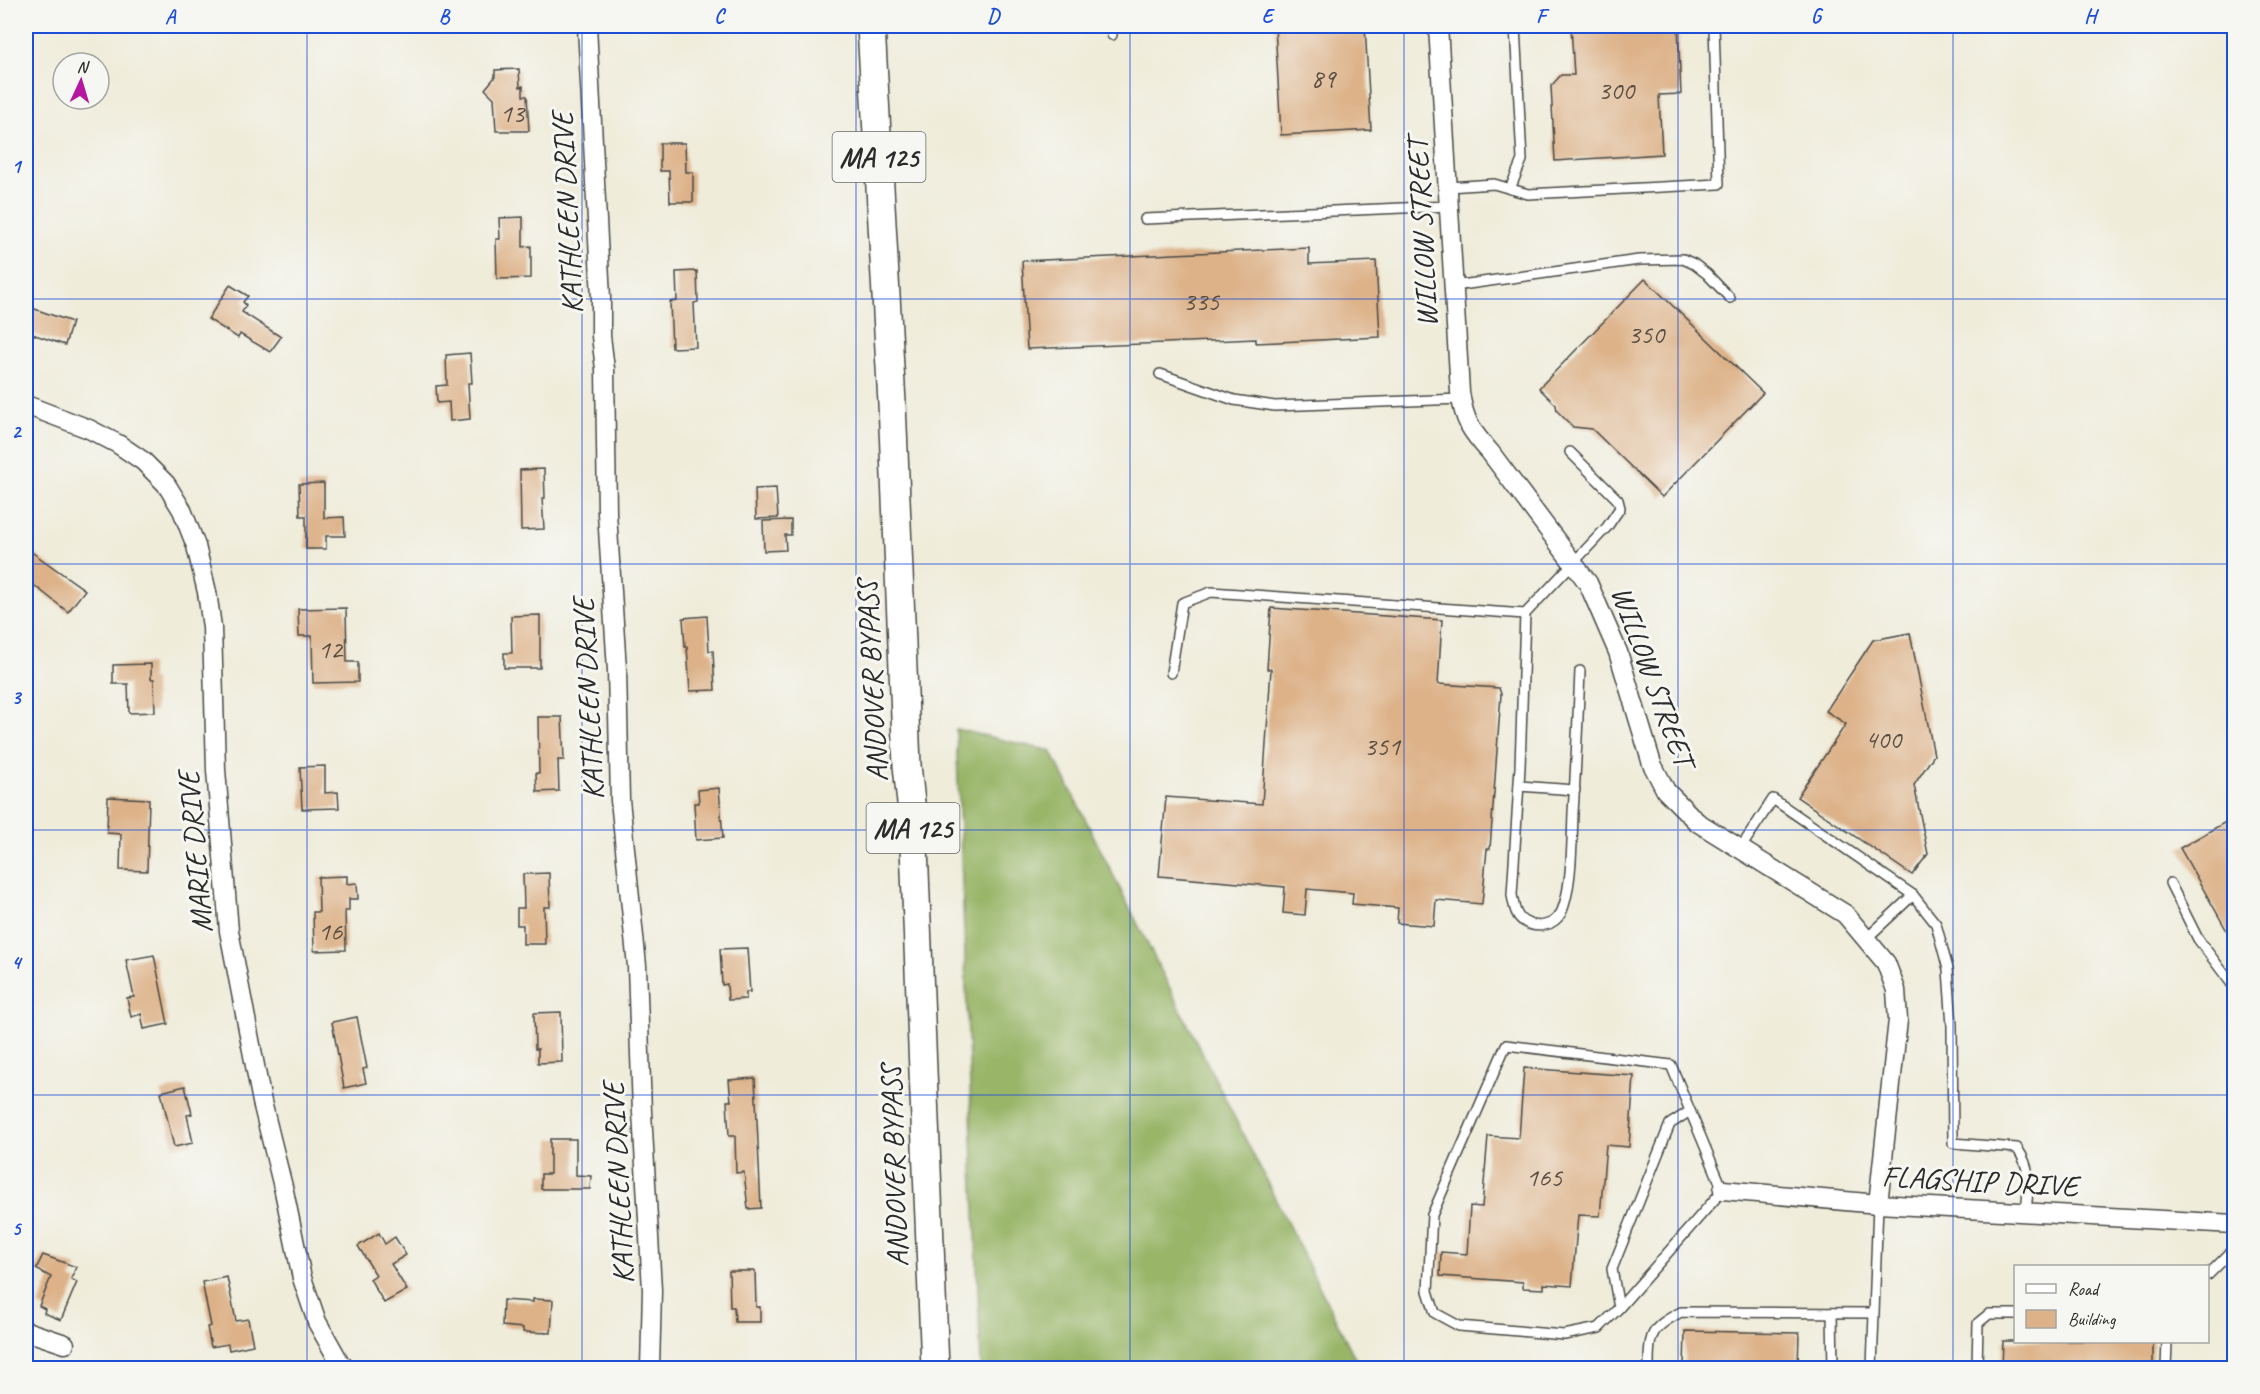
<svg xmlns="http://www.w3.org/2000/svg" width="2260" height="1394" viewBox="0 0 2260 1394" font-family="Caveat,sans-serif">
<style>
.forest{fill:#98b568;stroke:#62704a;stroke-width:1.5}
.building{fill:#ddb289}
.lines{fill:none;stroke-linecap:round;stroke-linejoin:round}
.lane-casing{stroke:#484845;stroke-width:12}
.street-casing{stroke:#484845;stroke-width:21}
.primary-casing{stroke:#484845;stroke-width:30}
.lane{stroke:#fff;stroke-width:9}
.street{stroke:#fff;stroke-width:18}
.primary{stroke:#fff;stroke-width:27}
.grid{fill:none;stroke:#1d4ed8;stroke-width:1.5;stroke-opacity:0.55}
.labels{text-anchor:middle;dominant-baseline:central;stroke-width:6;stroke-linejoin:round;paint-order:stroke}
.number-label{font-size:27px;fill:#584d42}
.shield{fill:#f6f6f2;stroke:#686867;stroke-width:1.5}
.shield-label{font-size:28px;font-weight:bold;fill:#2b2b2b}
.street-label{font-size:30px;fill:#2b2b2b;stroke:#f6f6f2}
.neatline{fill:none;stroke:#1d4ed8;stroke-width:2}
.grid-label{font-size:20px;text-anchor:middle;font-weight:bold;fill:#1d4ed8}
</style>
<rect width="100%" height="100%" fill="#f6f6f2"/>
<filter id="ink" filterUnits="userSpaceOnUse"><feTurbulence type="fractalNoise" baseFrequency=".0167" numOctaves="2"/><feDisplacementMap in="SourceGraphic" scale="12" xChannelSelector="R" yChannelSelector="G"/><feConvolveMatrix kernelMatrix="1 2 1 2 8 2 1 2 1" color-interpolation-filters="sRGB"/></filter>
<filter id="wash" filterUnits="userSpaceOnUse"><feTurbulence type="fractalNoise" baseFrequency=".008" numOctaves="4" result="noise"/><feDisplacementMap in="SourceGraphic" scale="24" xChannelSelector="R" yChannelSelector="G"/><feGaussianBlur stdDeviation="1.35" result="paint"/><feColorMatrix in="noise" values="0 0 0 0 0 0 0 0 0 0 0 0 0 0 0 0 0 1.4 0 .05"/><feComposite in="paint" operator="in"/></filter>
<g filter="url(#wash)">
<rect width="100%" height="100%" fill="#efecda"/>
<polygon class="forest" points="956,729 1051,751 1360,1368 981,1368"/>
<g id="blocks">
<g class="building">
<polygon points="1275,26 1365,26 1371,130 1281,135"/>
<polygon points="1571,26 1678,26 1681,94 1659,95 1662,154 1555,161 1551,86 1561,75 1574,75"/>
<polygon points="519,69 520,87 523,86 523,96 527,96 529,131 496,131 494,98 485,89 495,77 495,70"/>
<polygon points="660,143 685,143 686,172 693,172 693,202 670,202 669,171 660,171"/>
<polygon points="523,217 523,247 531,246 531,278 497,279 496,239 500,239 499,218"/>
<polygon points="1309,248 1309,264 1376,261 1380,337 1256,343 1256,339 1027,349 1022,261"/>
<polygon points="697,271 698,302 694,303 696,347 672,348 670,302 677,301 676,272"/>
<polygon points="1645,279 1763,393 1662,497 1592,429 1573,427 1557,411 1556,405 1539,388"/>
<polygon points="230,285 248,296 243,302 246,305 242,312 281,337 270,352 240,334 238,338 208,319"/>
<polygon points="26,306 72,322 65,345 26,332"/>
<polygon points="470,353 472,383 468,383 470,419 450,421 449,402 437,403 436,386 447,385 446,355"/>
<polygon points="544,469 545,498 542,498 544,529 521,530 520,470"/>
<polygon points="324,483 324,518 344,517 345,536 326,536 326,549 306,549 306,516 300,516 299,484"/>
<polygon points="776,488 778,518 756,519 755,489"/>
<polygon points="791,520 791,535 785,535 786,550 764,551 763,521"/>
<polygon points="26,548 85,590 68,612 26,579"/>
<polygon points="346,608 347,662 358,662 358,682 313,683 312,636 299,636 298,609"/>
<polygon points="1271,608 1442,620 1438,684 1499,688 1501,694 1490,849 1487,849 1482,904 1436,900 1434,926 1397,923 1398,908 1352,904 1353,893 1307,889 1305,915 1283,913 1285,887 1159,876 1166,797 1262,804 1271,669 1267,669"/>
<polygon points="540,615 540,668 504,668 504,653 512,653 511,616"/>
<polygon points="707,616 709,651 713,651 715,690 690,691 687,647 685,647 683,618"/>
<polygon points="1910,633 1934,755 1914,785 1928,854 1912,875 1797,797 1846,724 1826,711 1873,640"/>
<polygon points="151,664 151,679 154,679 155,712 129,713 128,684 113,684 113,665"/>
<polygon points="538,717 562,717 564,760 558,760 559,791 537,792 536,773 539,773"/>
<polygon points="325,766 325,793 338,792 339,808 302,809 300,767"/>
<polygon points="719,788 723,838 696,840 694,803 699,803 698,790"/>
<polygon points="108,797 149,799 147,871 120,870 121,834 107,833"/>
<polygon points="2229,820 2235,830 2235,945 2180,848"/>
<polygon points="549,873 550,907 544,907 545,944 523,944 523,925 517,925 517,908 524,908 523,874"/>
<polygon points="347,876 347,884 357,883 358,899 349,899 349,911 345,911 346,950 314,951 313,912 319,912 318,877"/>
<polygon points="747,948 750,992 746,992 746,999 728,1000 727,984 722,985 720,949"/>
<polygon points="154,955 168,1024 144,1029 141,1014 131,1017 127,998 134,997 126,960"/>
<polygon points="561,1012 562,1062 538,1063 538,1049 535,1049 534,1013"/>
<polygon points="357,1017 367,1068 363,1069 366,1083 344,1088 332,1022"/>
<polygon points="1524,1068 1634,1076 1629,1147 1606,1145 1600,1216 1578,1215 1572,1286 1544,1284 1544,1289 1523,1288 1523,1282 1440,1276 1441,1252 1467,1254 1470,1206 1482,1207 1488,1136 1519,1138"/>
<polygon points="755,1078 761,1208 748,1209 744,1172 736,1173 735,1136 729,1136 727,1101 731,1101 729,1080"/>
<polygon points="185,1086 192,1114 187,1115 193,1143 174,1147 161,1092"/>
<polygon points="550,1139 576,1139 576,1175 591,1176 590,1189 541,1189 541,1174 550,1174"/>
<polygon points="379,1233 385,1244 395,1237 406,1255 391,1264 407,1290 384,1303 370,1279 376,1275 358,1246"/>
<polygon points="43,1255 76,1267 71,1279 77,1282 61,1320 44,1313 45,1309 39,1306 51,1277 36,1269"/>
<polygon points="729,1271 755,1271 756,1307 760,1307 760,1322 735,1322 734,1307 730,1307"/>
<polygon points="227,1277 236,1321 248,1319 253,1345 229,1350 228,1344 211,1347 207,1327 211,1326 202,1282"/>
<polygon points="533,1299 553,1300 551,1333 523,1332 523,1328 502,1326 503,1300 533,1302"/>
<polygon points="1685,1331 1799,1333 1798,1368 1684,1368"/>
<polygon points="2003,1341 2153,1341 2153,1368 2002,1368"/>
</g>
</g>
</g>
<g filter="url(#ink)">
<use href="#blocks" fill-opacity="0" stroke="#484845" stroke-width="1.5"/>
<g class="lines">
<g class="lane-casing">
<g id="lane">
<polyline points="1112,26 1112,35"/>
<polyline points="1448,187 1494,184 1528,194 1719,184 1714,26"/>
<polyline points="1510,189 1522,160 1515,26"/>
<polyline points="1145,219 1449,206"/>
<polyline points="1454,286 1639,260 1683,259 1694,264 1707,274 1730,298"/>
<polyline points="1160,374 1234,400 1275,406 1461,399"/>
<path d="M1570,452L1618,500L1620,508L1607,527L1525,614L1520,767L1512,895C1514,905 1515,917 1525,922C1537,929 1554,926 1561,913C1572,890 1572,840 1573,813C1576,766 1578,718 1580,671"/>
<polyline points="1171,673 1182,603 1211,592 1525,614"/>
<polyline points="1519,786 1575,790"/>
<path d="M1740,849L1773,799L1913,895L1936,924L1948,969L1952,1026L1953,1143L2017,1148C2033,1171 2028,1186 2026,1212"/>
<polyline points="2170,883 2198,939 2234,987"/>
<polyline points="1867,938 1913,895"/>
<polygon points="1506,1045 1671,1065 1723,1190 1619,1308 1599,1328 1564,1335 1459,1326 1435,1313 1428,1291 1432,1215"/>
<polyline points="2208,1275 2234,1249"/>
<polyline points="1619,1308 1612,1269 1670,1124 1690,1111"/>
<polyline points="1832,1313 1833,1368"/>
<path d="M1649,1368C1649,1335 1650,1328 1681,1312L1873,1313"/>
<polyline points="1872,1368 1878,1204"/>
<polyline points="1977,1368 1978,1323 1989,1314 2016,1314"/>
<polyline points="2166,1368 2167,1342"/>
</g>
</g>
<g class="street-casing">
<g id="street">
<polyline points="587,26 601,298 601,336 605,369 607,513 617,670 620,800 637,966 642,1112 652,1290 650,1368"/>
<path d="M1438,26L1460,392C1464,421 1471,431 1490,452L1588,583L1618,652L1652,764L1666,791L1697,822L1845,914L1886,963L1896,990L1898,1020L1878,1204"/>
<polyline points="26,405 89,429 118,444 143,461 166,484 182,510 196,546 207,592 212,627 216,770 229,931 262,1102 284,1191 302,1278 317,1322 340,1363 346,1368"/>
<polyline points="1723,1190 1878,1204 2234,1224"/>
<polyline points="26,1331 65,1344"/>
</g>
</g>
<g class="primary-casing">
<polyline id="primary" points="871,26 892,403 907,765 913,822 935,1368"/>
</g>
<use href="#lane" class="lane"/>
<use href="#street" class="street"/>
<use href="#primary" class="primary"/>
</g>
</g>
<path class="grid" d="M307,26V1368M582,26V1368M856,26V1368M1130,26V1368M1404,26V1368M1678,26V1368M1953,26V1368M26,299H2234M26,564H2234M26,830H2234M26,1095H2234"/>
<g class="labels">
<g class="number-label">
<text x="1323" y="78">89</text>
<text x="1616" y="90">300</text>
<text x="512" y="113">13</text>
<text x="1201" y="301">335</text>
<text x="1646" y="334">350</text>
<text x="330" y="649">12</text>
<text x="1883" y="739">400</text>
<text x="1382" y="746">351</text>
<text x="330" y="931">16</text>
<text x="1544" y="1177">165</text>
</g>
<g class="shield">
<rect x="832.5" y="132" width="93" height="50" rx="4.5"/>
<rect x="866.5" y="803" width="93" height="50" rx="4.5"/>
</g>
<g class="shield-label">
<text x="879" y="157">MA 125</text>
<text x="913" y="828">MA 125</text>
</g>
<g class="street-label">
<text transform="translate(567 213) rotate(-93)">KATHLEEN DRIVE</text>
<text transform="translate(1422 233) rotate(-93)">WILLOW STREET</text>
<text transform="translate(1653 676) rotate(70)">WILLOW STREET</text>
<text transform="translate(872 681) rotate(-93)">ANDOVER BYPASS</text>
<text transform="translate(588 699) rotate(-93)">KATHLEEN DRIVE</text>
<text transform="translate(195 852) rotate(-95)">MARIE DRIVE</text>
<text transform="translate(894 1166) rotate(-92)">ANDOVER BYPASS</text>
<text transform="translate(1980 1181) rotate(3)">FLAGSHIP DRIVE</text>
<text transform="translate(618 1183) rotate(-93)">KATHLEEN DRIVE</text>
</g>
</g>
<rect width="2260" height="1394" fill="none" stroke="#f6f6f2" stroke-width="66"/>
<rect x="2014" y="1265" width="195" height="78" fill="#f6f6f2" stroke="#a5a5a2" stroke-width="1.5"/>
<rect x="2026" y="1284" width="30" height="9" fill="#ffffff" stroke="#a5a5a2" stroke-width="1.5"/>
<text x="2068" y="1295" font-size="18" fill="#2b2b2b">Road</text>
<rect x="2026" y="1310" width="30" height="18" fill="#ddb289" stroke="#a5a5a2" stroke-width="1.5"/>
<text x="2068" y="1325" font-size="18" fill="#2b2b2b">Building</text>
<g transform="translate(81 81) rotate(4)"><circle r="28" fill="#f6f6f2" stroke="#a5a5a2" stroke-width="1.5"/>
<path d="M0-4.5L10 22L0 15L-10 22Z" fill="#b5179e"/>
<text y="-9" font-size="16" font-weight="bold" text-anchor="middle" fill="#2b2b2b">N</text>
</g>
<rect x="33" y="33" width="2194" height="1328" class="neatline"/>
<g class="grid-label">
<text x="170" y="23">A</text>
<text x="444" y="23">B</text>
<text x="719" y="23">C</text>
<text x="993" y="23">D</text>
<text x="1267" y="23">E</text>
<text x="1541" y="23">F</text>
<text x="1816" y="23">G</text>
<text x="2090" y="23">H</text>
<text x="16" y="173">1</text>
<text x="16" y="438">2</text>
<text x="16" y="704">3</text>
<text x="16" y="969">4</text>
<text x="16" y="1235">5</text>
</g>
</svg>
